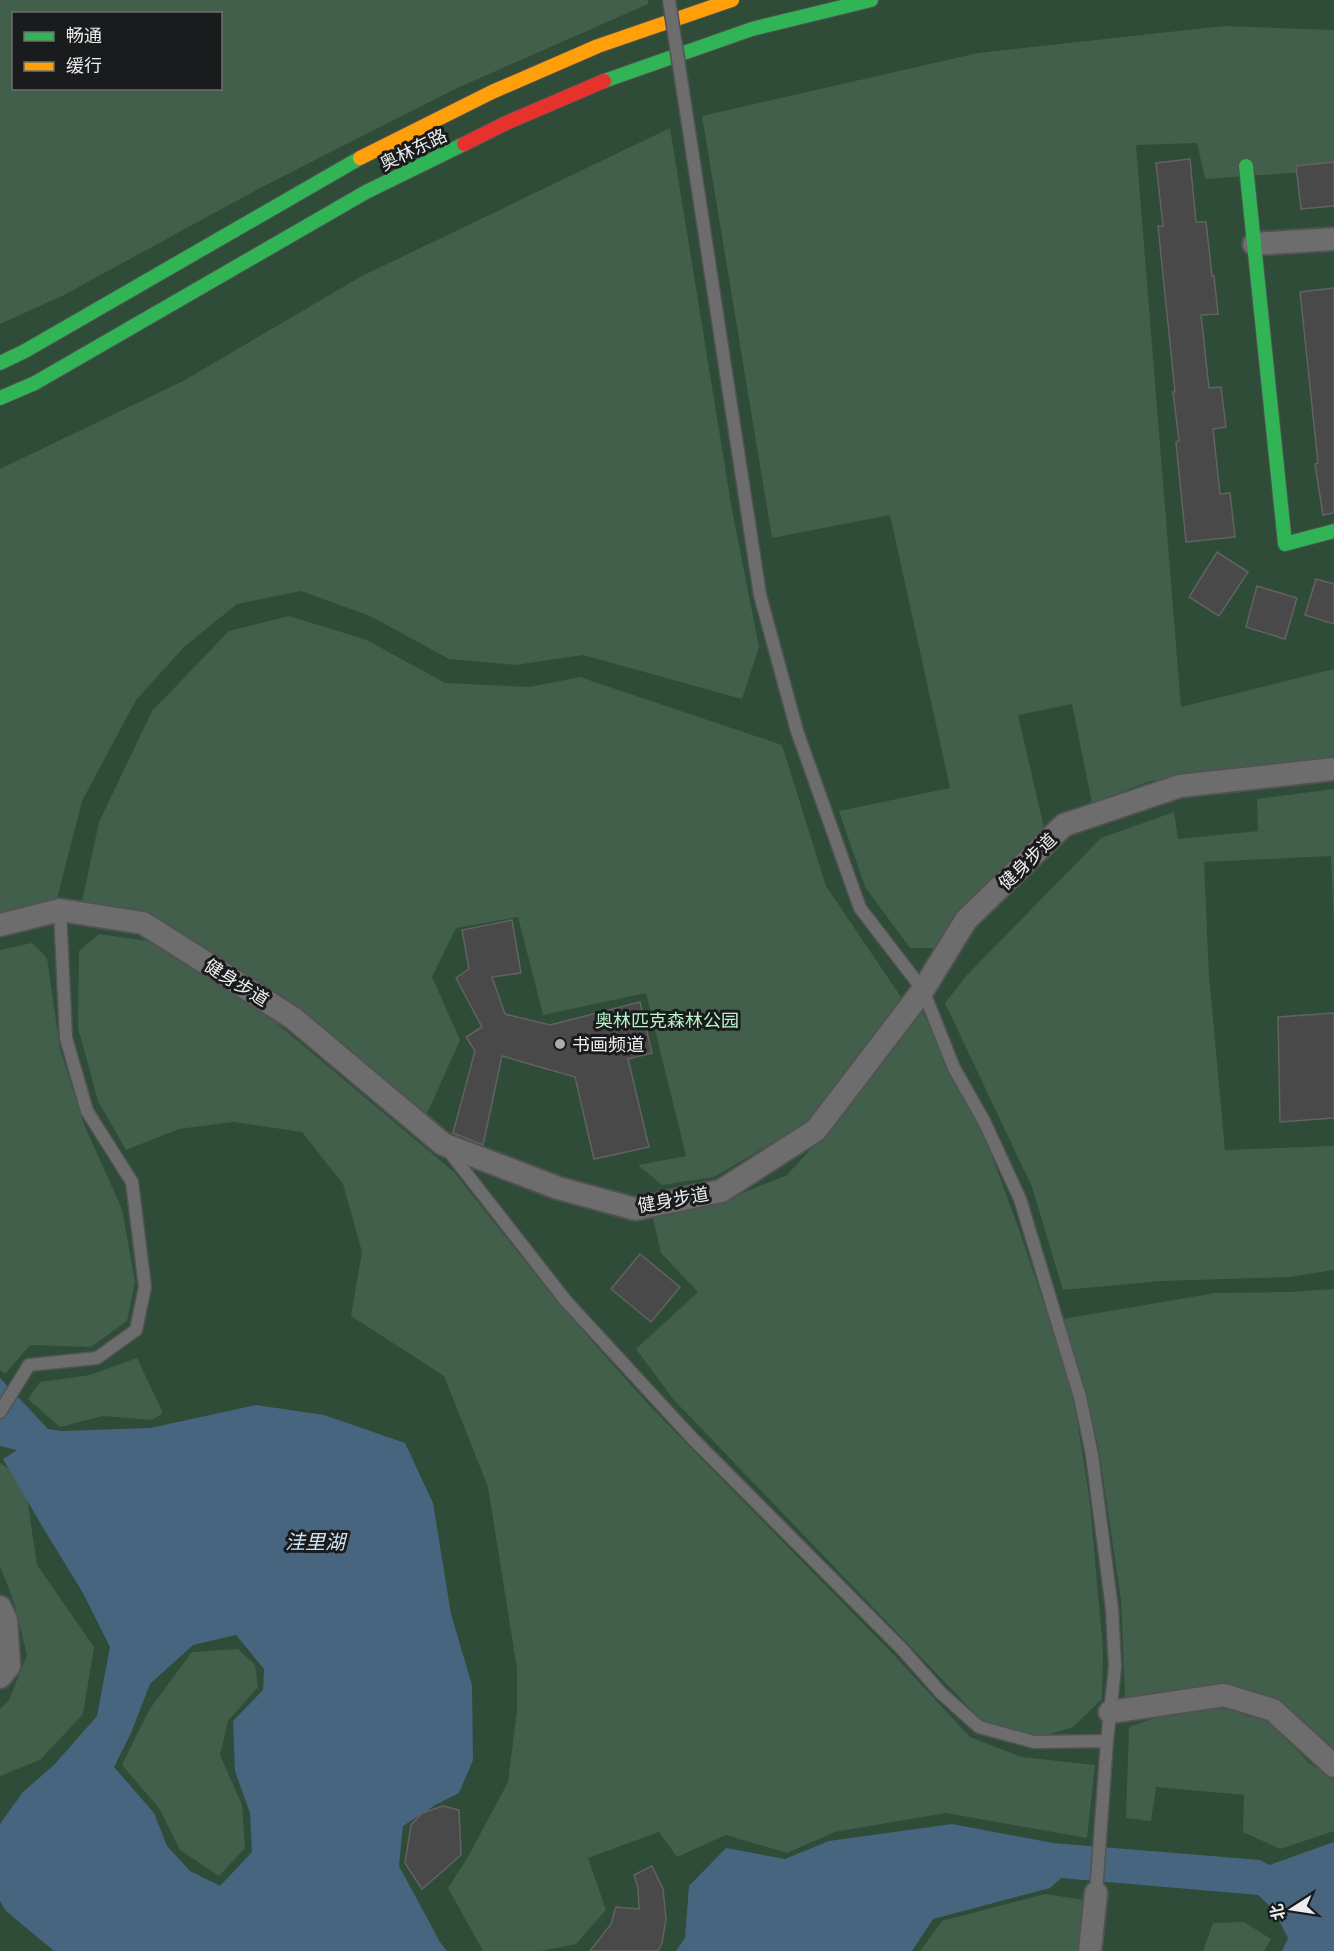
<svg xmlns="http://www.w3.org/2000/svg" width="1334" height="1951" viewBox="0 0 1334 1951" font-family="Manrope,'Noto Sans SC',sans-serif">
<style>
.green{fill:#2e4c37;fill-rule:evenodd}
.forest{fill:#415f4a;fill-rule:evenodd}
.water{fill:#47657f;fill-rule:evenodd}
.building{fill:#494949;stroke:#626262;stroke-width:1.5}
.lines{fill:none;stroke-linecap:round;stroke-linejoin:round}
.lane-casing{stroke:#515253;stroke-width:15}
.street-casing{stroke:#515253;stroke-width:26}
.fast-casing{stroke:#515253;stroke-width:16}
.slow-casing{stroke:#515253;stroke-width:16}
.jam-casing{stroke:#515253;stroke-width:16}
.lane{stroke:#6d6d6e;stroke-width:12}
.street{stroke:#6d6d6e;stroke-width:22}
.fast{stroke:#30b455;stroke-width:14}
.slow{stroke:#ff9f0a;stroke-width:14}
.jam{stroke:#e5322d;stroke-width:14}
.lane-bridge-casing{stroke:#515253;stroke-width:15;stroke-linecap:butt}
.lane-bridge{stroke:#6d6d6e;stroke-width:12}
.poi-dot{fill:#abacad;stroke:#1a1b1c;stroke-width:2}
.labels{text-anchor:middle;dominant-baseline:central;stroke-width:6;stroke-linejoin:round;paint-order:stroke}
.street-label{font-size:18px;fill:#ecedee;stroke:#1a1b1c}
.park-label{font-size:18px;fill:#b7f5c7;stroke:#1a1b1c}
.poi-label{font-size:18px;fill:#ecedee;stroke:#1a1b1c;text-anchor:start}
.water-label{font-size:20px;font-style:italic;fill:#cde3f6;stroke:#1a1b1c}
</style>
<rect width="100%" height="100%" fill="#323334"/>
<path class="green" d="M0,0H1334V1951H0ZM14,14H220V88H14Z"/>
<g class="forest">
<path d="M0,0H648V4L453,90L260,188L64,295L0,324ZM14,14H220V88H14Z"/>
<polygon points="1224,26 1334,30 1334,170 1205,179 1197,143 1136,145 1181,707 1334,669 1334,758 1150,781 1092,803 1072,704 1018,715 1044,828 1013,856 937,948 910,948 865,887 839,811 950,788 890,515 772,538 702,116 978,53"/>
<polygon points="670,128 732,510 759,647 742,699 583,655 515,665 449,659 370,616 301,591 237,604 185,646 136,700 82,801 56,903 0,917 0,469 183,381 362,276"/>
<polygon points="289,616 367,640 445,683 529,687 580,677 782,745 826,886 903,1000 810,1121 714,1177 662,1185 638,1165 686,1156 646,993 543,1015 518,917 456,928 432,977 460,1040 426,1116 299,1009 81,906 99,822 152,711 229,631"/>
<polygon points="1334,789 1334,929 1331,856 1204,862 1209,976 1225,1150 1334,1146 1334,1270 1290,1277 1162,1281 1063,1290 1032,1187 945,1003 967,975 1101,838 1174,812 1178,839 1258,831 1257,799"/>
<polygon points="99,934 148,941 274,1021 454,1172 560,1305 648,1404 892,1653 970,1737 1021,1757 1095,1765 1087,1838 946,1813 835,1832 787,1853 726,1835 677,1857 659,1832 588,1858 606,1910 576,1944 540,1951 483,1951 448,1888 469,1855 508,1782 517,1711 517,1669 488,1487 444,1376 351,1316 362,1252 343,1184 302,1132 233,1122 179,1129 126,1150 98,1101 78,1028 79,951"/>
<polygon points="32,943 47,958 60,1049 85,1127 122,1209 135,1282 127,1321 91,1347 30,1345 5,1374 0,1370 0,950"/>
<polygon points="920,1006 987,1143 1020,1232 1072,1387 1090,1503 1103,1650 1102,1699 1073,1727 1034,1739 983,1722 674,1400 636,1349 698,1292 661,1253 652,1214 723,1201 787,1175 831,1127"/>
<polygon points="1334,1289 1334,1753 1209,1691 1125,1697 1121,1600 1098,1444 1063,1319 1215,1293 1289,1292"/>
<polygon points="137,1358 163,1413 152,1420 103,1416 60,1427 28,1399 40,1382 90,1375"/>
<polygon points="0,1463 24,1478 37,1565 94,1647 83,1714 40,1760 0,1776 0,1709 9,1700 27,1655 14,1602 0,1566"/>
<polygon points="238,1649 255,1665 258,1687 228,1721 220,1755 242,1805 245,1848 219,1876 180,1850 159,1808 122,1765 149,1710 192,1652"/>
<polygon points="1222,1708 1272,1723 1309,1763 1334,1779 1334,1831 1280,1849 1243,1832 1244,1795 1156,1787 1151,1821 1126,1818 1129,1727 1160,1716"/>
<polygon points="1045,1894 1084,1900 1080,1951 920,1951 942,1921"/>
<polygon points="1244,1922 1271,1939 1264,1951 1203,1951 1213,1923"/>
</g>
<g class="water">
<path d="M0,1378L48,1429L62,1431L150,1428L256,1405L324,1415L405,1443L433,1503L451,1614L472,1685L473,1760L459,1793L437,1804L403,1826L399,1866L440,1942L447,1951H54L6,1911L0,1901V1824L23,1792L54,1765L97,1716L110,1647L83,1593L42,1526L3,1459L17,1450L0,1446ZM236,1635L264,1669L263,1690L233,1721L235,1771L250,1813L252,1852L220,1886L190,1871L167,1846L154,1813L114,1767L131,1733L150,1684L193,1645Z"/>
<polygon points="952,1824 1053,1843 1260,1860 1269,1865 1334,1842 1334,1951 1282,1951 1288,1938 1273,1909 1258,1895 1061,1878 1050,1888 933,1919 912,1951 676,1951 685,1938 689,1886 726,1848 785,1859 829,1841"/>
</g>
<g class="building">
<polygon points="1190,159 1196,222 1206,222 1212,276 1214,276 1218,314 1201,315 1209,388 1221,387 1226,427 1213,429 1220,494 1230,493 1235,537 1186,542 1176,442 1179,441 1173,392 1175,392 1158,226 1163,226 1156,163"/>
<polygon points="1334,162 1334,206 1301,209 1296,166"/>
<polygon points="1334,288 1334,513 1323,515 1315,464 1318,463 1300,292"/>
<polygon points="1217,552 1248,572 1219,616 1189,597"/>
<polygon points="1316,579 1334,584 1334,624 1305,615"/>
<polygon points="1257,586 1297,598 1285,639 1246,627"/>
<polygon points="512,920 521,973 492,977 505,1014 550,1025 640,1002 652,1053 628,1059 649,1147 594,1159 575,1077 502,1056 483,1145 453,1133 475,1051 466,1037 482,1027 456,978 469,969 462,930"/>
<polygon points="1334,1013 1334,1118 1280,1122 1278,1017"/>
<polygon points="640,1254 680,1287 651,1322 611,1289"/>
<polygon points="443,1806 459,1810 461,1855 422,1889 405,1863 411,1825 422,1813"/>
<polygon points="652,1866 663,1889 666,1919 662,1943 658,1951 590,1951 611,1924 616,1907 639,1909 638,1888 634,1875"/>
</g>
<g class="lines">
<g class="lane-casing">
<g id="lane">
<polyline points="760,595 797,731 860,908 923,990 954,1068 984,1121 1020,1199 1080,1397 1092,1455 1112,1609 1115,1667 1107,1741"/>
<polyline points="448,1150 566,1301 693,1439 902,1649 941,1693 979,1727 1034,1742 1107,1741 1096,1893"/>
<polyline points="0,1412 29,1365 97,1358 136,1330 145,1287 132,1182 87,1111 66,1038 60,910"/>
</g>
</g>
<g class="street-casing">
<g id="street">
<polyline points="1254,244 1334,239"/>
<polyline points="0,925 60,910 143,923 293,1018 443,1144 558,1188 635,1209 721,1191 816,1130 923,990 966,920 1064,825 1180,786 1334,769"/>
<polyline points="0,1607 6,1620 9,1666 0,1677"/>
<polyline points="1110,1712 1224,1695 1273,1710 1334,1766"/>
<polyline points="1090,1951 1096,1893"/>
</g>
</g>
<g class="fast-casing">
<g id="fast">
<polyline points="604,81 752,29 871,0"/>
<polyline points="1246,166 1285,544 1334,531"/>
<polyline points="0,363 25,351 360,158"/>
<polyline points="0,398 35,383 366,192 464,144"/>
</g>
</g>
<g class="slow-casing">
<polyline id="slow" points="360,158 492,92 598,46 732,0"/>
</g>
<g class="jam-casing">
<polyline id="jam" points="464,144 506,123 604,81"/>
</g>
<use href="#lane" class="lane"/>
<use href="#street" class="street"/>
<use href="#fast" class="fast"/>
<use href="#slow" class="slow"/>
<use href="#jam" class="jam"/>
<g class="lane-bridge-casing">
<polyline id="lane-bridge" points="669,0 760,595"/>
</g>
<use href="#lane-bridge" class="lane-bridge"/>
</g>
<circle class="poi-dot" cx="560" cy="1044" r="6"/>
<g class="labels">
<g class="street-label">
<text transform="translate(413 149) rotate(-26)">奥林东路</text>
<text transform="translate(1027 861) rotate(-44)">健身步道</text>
<text transform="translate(237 982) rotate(32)">健身步道</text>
<text transform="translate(673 1199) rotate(-10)">健身步道</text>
</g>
<g class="park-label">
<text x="667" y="1020">奥林匹克森林公园</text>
</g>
<g class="poi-label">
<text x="572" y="1044">书画频道</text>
</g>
<g class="water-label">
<text x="315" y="1541">洼里湖</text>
</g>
</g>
<rect x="12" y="12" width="210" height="78" fill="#1a1b1c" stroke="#6e6f70" stroke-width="1.5"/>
<rect x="24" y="32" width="30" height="9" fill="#30b455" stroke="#6e6f70" stroke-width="1.5"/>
<text x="66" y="42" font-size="18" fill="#ecedee">畅通</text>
<rect x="24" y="62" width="30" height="9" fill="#ff9f0a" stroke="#6e6f70" stroke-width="1.5"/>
<text x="66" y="72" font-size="18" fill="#ecedee">缓行</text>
<g transform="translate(1292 1909) rotate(258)" stroke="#1a1b1c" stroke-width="4.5" paint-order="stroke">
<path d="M0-4.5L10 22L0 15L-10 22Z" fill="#ecedee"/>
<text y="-9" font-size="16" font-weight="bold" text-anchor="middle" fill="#ecedee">北</text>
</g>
</svg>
